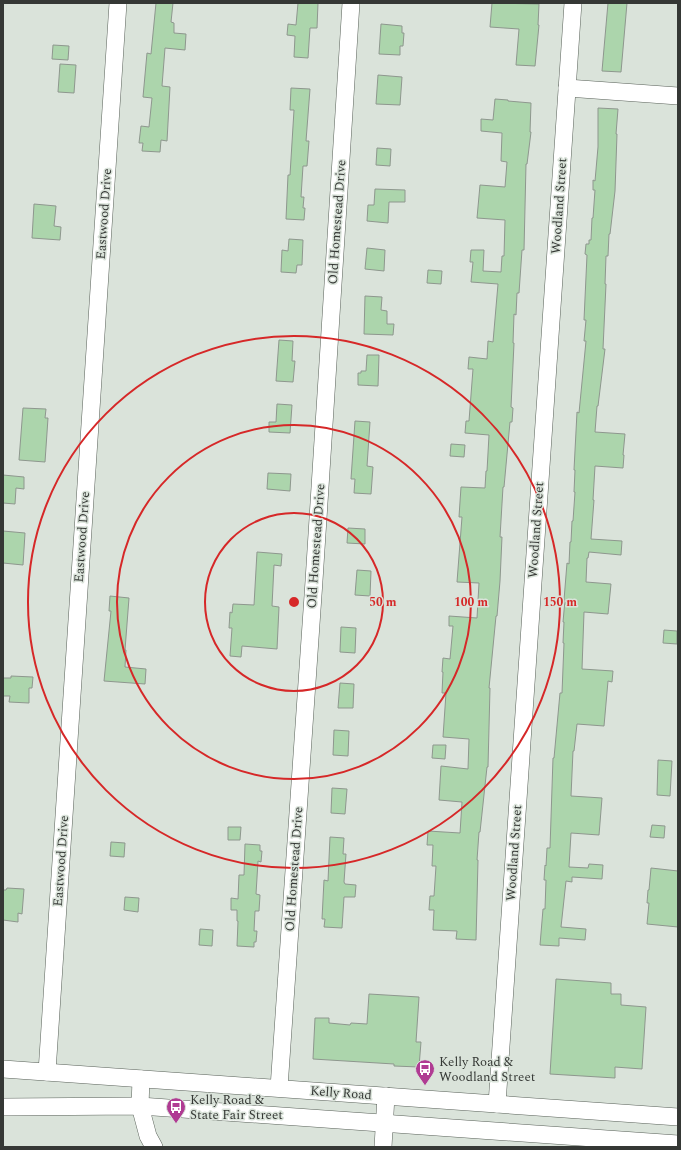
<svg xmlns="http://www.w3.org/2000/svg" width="681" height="1150" viewBox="0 0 681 1150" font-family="Spectral,serif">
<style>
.building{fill:#acd5ac;stroke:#8e978e}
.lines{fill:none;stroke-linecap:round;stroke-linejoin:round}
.minor-casing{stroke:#596159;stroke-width:18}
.minor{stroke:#fff;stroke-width:17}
.ring{fill:none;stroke:#d62828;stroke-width:2}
.labels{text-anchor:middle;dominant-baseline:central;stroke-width:3;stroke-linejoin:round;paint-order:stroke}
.street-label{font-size:13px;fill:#353835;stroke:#dae3da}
.poi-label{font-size:13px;fill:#353835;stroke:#dae3da;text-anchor:start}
.centre{fill:#d62828;stroke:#dae3da;stroke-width:2}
.ring-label{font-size:12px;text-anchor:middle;font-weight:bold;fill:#d62828;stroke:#dae3da;stroke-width:3;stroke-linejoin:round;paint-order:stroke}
</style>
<rect width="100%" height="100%" fill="#dae3da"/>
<g class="building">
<polygon points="156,3 173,3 171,22 174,23 174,33 186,34 185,50 165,48 162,86 170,87 167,141 161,140 160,152 142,151 143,143 139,143 141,126 149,127 152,98 143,97 147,53 151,54"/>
<polygon points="298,3 318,3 317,28 310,28 308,58 294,57 295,36 287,35 288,24 296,25"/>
<polygon points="492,3 539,4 538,25 539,25 535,66 516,65 519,29 490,27"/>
<polygon points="608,3 627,3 621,72 602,71"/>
<polygon points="381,24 402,26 402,33 404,33 403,46 400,46 400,55 379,54"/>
<polygon points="53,45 69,46 68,60 52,59"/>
<polygon points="60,64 76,65 74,93 58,92"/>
<polygon points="378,75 402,77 400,105 376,104"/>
<polygon points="291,88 310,89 306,141 309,141 307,166 303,166 301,197 304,197 303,208 305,208 304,220 286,219 288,175 290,175 294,110 290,110"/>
<polygon points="495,99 508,100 508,101 531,103 530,132 531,132 527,164 526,164 524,250 522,250 519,293 517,293 516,315 514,314 513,343 514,343 511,407 513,408 512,422 510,422 504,487 503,487 500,537 502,537 500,581 497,616 496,616 489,688 490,688 488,767 487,767 480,832 479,832 477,860 478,860 476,940 456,939 457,931 433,930 434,910 429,910 430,896 434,896 436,866 432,866 433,845 427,845 428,831 460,833 462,802 439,800 441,766 468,769 469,739 443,737 446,693 442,693 443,672 442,672 443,658 450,659 453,626 449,626 449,616 477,618 479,583 457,582 462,517 459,517 461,487 485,488 486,471 487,471 489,435 465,433 466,421 469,421 473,369 468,369 469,357 487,359 488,341 493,342 498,284 471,282 473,262 470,262 471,250 484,250 483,271 501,272 502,256 504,256 505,220 477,218 480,185 505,187 507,162 501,161 502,133 481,131 481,119 493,120"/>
<polygon points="598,108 618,109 616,134 617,134 615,191 610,234 609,234 608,256 606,256 605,284 606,284 604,327 603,349 605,349 598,406 597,406 595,432 625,434 623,455 624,455 623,468 595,466 593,500 594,500 591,539 622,541 621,555 589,552 588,558 587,558 586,582 611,584 608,614 584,612 582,669 613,671 612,682 608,681 604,726 577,724 574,751 573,751 571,796 602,798 599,835 571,833 569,867 588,868 589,864 603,865 602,879 572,877 572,882 566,881 561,927 586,929 585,940 559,938 559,946 540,945 543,909 545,909 546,880 544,880 545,865 546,866 547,848 550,848 553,758 554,758 560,693 562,693 564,643 563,643 564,622 563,622 565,600 564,600 567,563 569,564 570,542 571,542 572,521 573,521 575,492 574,492 575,470 574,470 577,412 579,413 586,341 584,341 586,320 584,320 587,255 585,254 586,244 589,244 589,240 591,240 592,218 593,218 595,190 593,190 593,180 595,181 598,147"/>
<polygon points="377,148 391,149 390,166 376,165"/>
<polygon points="375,189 405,190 405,202 389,202 388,223 367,221 368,205 374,205"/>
<polygon points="34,204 56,206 54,226 61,227 60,240 32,238"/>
<polygon points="289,239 303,240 302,265 297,265 296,273 281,272 282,250 288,251"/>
<polygon points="367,248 385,250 384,271 365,269"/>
<polygon points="428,270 442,271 441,284 427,283"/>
<polygon points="365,296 382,297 381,310 387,311 387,324 394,324 393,335 364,334"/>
<polygon points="279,340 293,341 292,361 295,361 293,382 276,381"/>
<polygon points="367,355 379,355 378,386 358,385 358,373 361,373 361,371 366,371"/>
<polygon points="277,404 292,405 290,433 269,432 269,422 276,422"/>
<polygon points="23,408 46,409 45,418 48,418 45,462 19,460"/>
<polygon points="355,421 370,422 367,466 373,467 371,494 354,493 355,479 351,479"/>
<polygon points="451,444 465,445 464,457 450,456"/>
<polygon points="268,473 291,474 290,491 267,489"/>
<polygon points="3,475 24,477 24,489 16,488 15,504 3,503"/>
<polygon points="348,528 365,529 365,544 347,543"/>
<polygon points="3,531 25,533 23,565 3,563"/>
<polygon points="257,552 282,554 281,566 274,565 272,606 279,607 277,649 242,646 241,657 230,656 232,628 229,628 230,612 232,613 233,604 254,605"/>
<polygon points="357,570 371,571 370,596 355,595"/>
<polygon points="110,596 129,598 125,650 126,650 125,667 146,669 145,684 104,681 111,611 109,611"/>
<polygon points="341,627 356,628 355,653 340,652"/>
<polygon points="664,630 677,631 677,644 663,643"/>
<polygon points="11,676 33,677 32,688 29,688 29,703 9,702 10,696 3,696 3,678 11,678"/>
<polygon points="340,683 354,684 353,708 338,708"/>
<polygon points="334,730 349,731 348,756 333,755"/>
<polygon points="433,745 446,745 445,759 432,758"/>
<polygon points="658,760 672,761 670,796 657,795"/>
<polygon points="332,788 347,789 345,814 331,813"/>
<polygon points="652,825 665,826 664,838 650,837"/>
<polygon points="228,827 241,827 240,840 228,840"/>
<polygon points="330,837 344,838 343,854 346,854 344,882 345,884 356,885 355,897 344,897 342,928 324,927 325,919 322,919 324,880 328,881"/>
<polygon points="111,842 125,843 124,857 110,856"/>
<polygon points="245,844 260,845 260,851 262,851 261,862 258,861 256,894 260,895 259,911 255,911 254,931 257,931 256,942 254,942 254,947 237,946 238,921 237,921 237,910 231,910 231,898 238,899 239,875 244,875"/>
<polygon points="651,868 678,871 678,927 647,924 649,903 647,903 648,890 649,890"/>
<polygon points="7,888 24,889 22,914 18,913 18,922 3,920 3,890 6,890"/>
<polygon points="125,897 139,898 138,912 124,910"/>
<polygon points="200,929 213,930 212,946 199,945"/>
<polygon points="556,979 611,983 611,994 621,994 621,1005 646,1007 642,1069 615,1067 615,1078 550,1074"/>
<polygon points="369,994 419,997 416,1042 421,1042 419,1067 394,1066 394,1064 313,1059 315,1018 329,1018 329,1023 350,1025 351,1023 367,1024"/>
</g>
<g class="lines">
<g class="minor-casing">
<g id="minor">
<polyline points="567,88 678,96"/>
<polyline points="3,1069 678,1117"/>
<polyline points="47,1072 118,3"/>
<polyline points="141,1079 140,1106 148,1136 154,1147"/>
<polyline points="279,1088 314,581 351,3"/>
<polyline points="497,1104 573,3"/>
<polyline points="3,1107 140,1106 678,1144"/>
<polyline points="383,1147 386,1096"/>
</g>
</g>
<use href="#minor" class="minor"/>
</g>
<g class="ring">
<circle cx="294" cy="602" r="89"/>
<circle cx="294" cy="602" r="177"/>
<circle cx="294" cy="602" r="266"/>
</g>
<defs>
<g id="bus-pin" transform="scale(1)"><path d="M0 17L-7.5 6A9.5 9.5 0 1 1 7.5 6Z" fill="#b03b93" stroke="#dae3da"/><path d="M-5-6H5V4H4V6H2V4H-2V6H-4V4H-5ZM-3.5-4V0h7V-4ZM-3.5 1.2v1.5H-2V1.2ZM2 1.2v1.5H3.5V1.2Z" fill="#fff"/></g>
</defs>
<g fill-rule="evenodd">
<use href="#bus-pin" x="425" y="1069"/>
<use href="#bus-pin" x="176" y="1107"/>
</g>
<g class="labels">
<g class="street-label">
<text transform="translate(559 206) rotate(-86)">Woodland Street</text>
<text transform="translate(104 214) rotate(-86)">Eastwood Drive</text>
<text transform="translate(337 222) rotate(-86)">Old Homestead Drive</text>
<text transform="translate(536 530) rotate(-86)">Woodland Street</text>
<text transform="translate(82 537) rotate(-86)">Eastwood Drive</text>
<text transform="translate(316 546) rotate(-86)">Old Homestead Drive</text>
<text transform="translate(514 853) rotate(-86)">Woodland Street</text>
<text transform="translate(61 861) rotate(-86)">Eastwood Drive</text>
<text transform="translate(294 869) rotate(-86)">Old Homestead Drive</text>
<text transform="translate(341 1093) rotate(4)">Kelly Road</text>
</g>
<g class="poi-label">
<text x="439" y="1062">Kelly Road &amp;<tspan x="439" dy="15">Woodland Street</tspan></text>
<text x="190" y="1100">Kelly Road &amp;<tspan x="190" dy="15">State Fair Street</tspan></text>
</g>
</g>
<circle cx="294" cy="602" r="6" class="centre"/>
<g class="ring-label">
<text x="383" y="606">50 m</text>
<text x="471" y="606">100 m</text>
<text x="560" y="606">150 m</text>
</g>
<rect width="681" height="1150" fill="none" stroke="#353835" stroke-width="8"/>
</svg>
